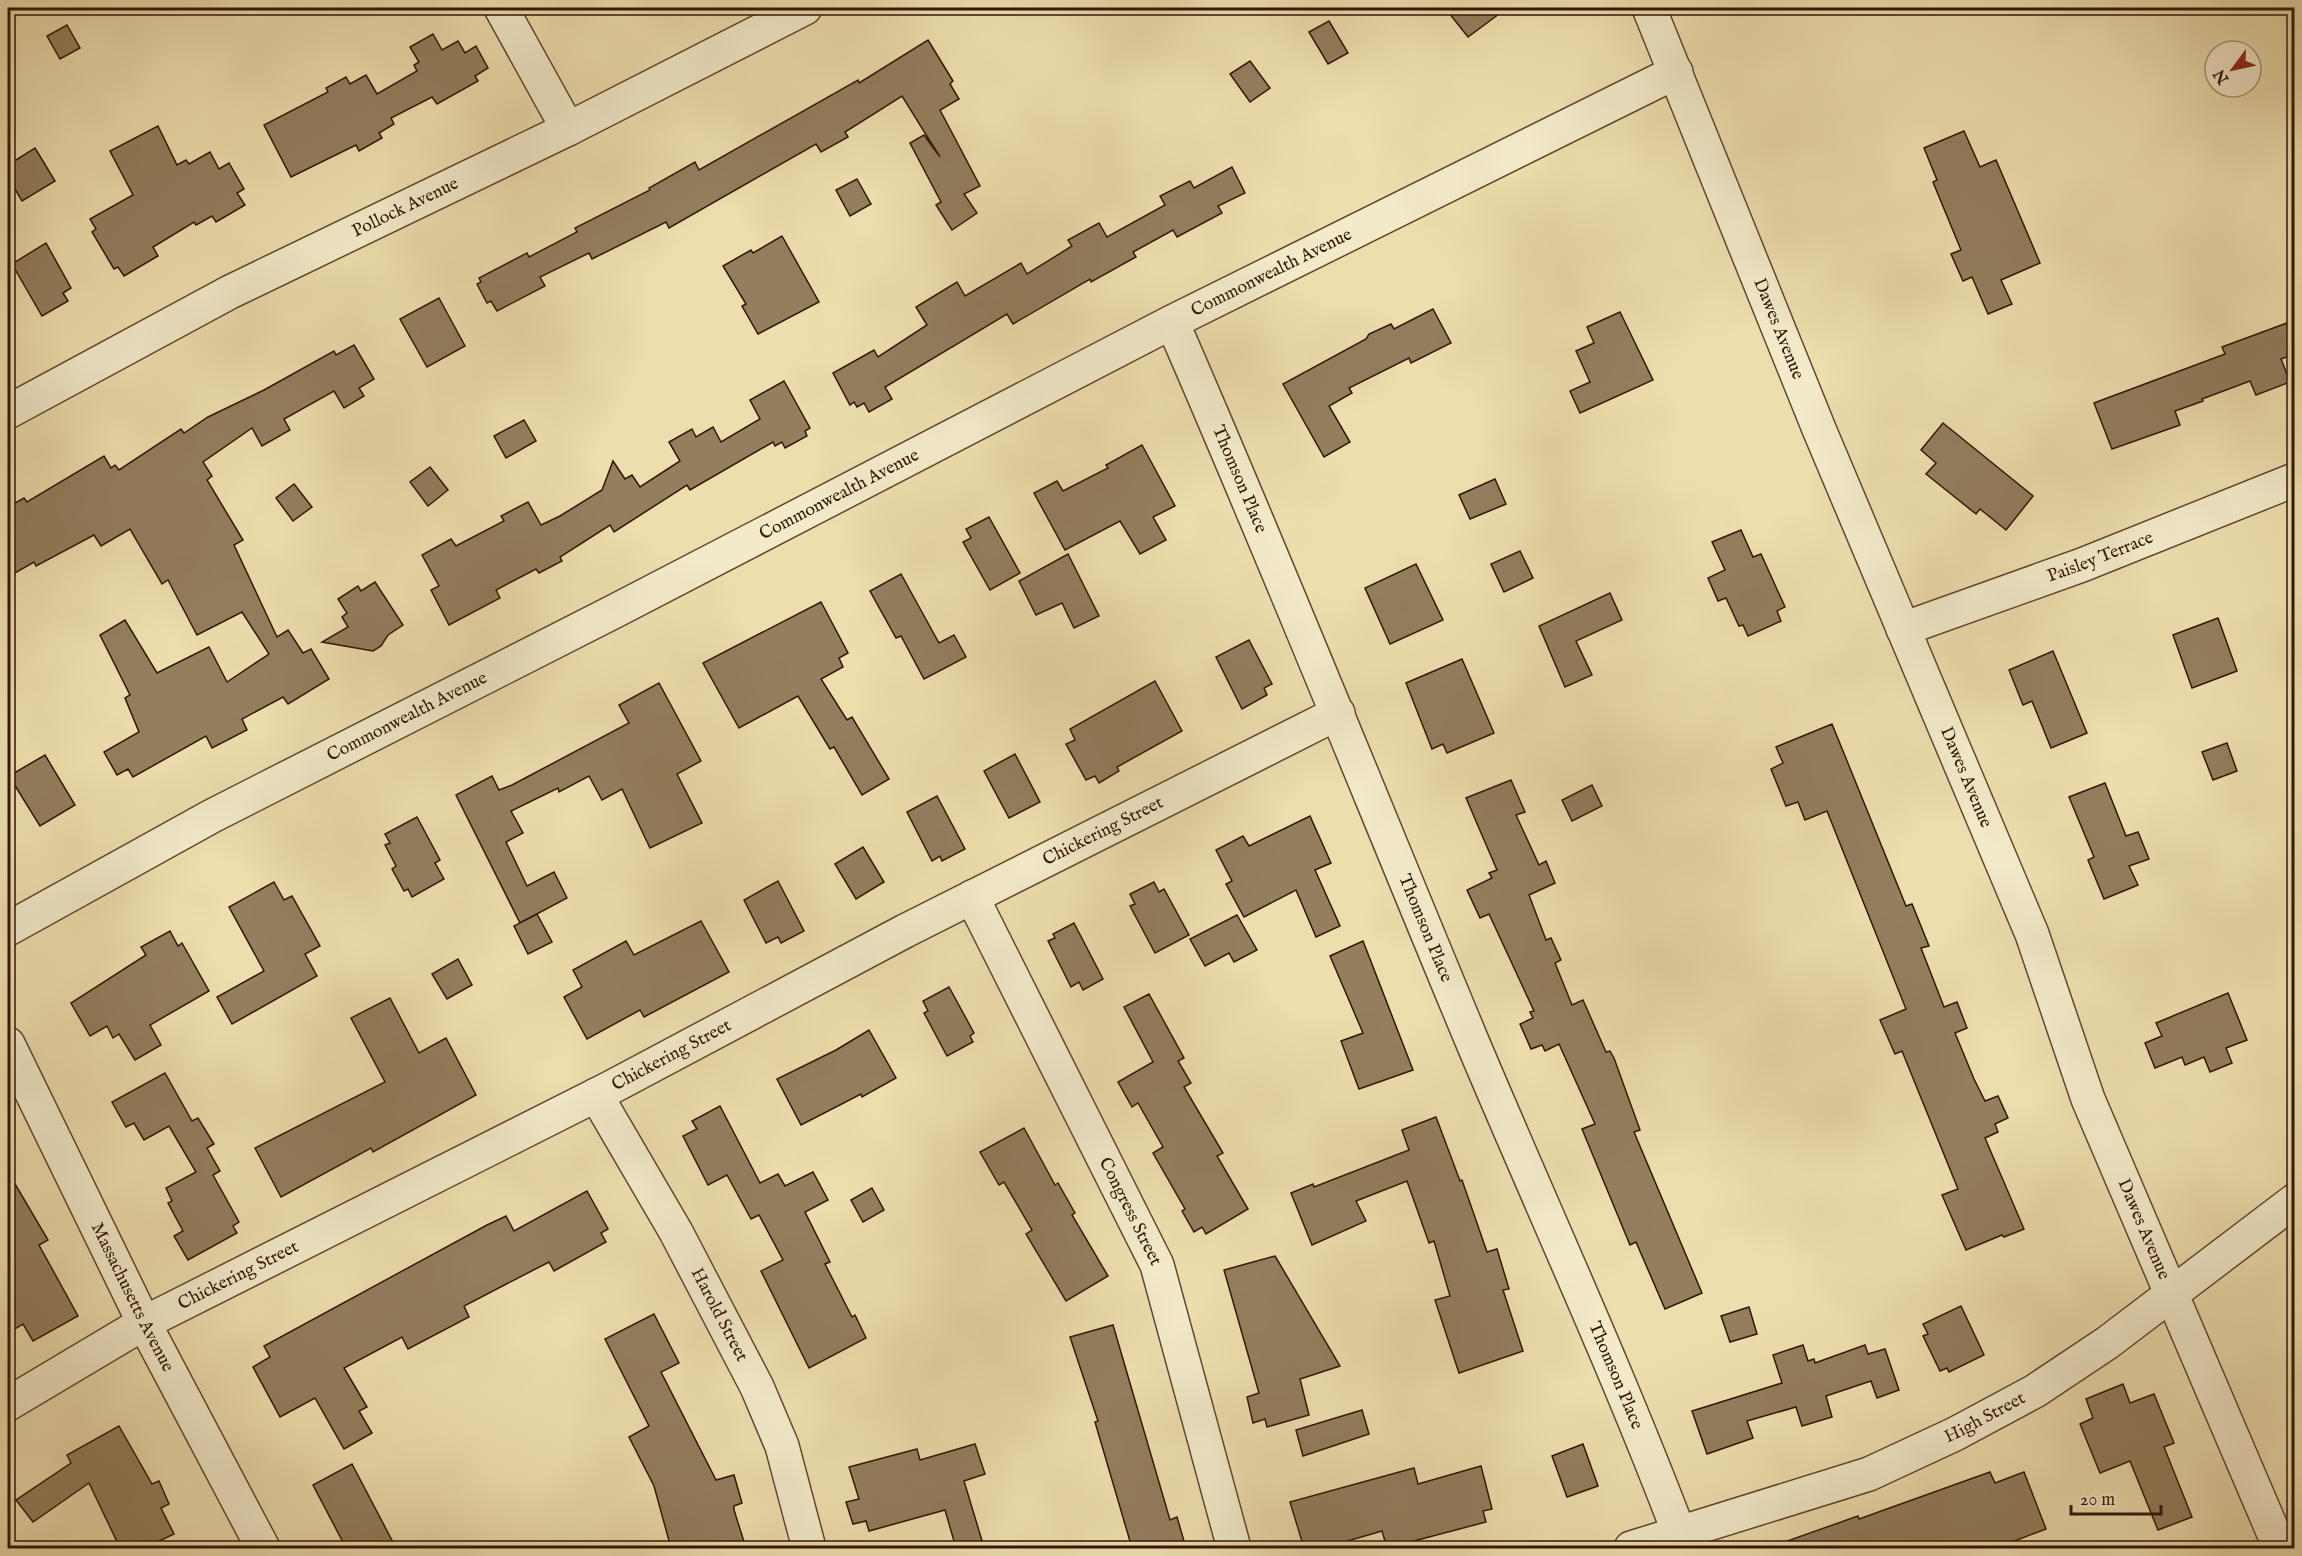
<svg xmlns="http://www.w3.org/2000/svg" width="2302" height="1556" viewBox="0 0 2302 1556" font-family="'IM FELL English',serif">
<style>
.building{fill:#937e5e;stroke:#321508;stroke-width:1.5}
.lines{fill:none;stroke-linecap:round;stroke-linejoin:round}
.minor-casing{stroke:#614732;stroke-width:36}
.minor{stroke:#f3eaca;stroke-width:33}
.labels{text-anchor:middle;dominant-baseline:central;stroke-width:4.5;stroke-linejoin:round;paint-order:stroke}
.street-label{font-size:18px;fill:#321508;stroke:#f3eaca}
</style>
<rect width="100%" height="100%" fill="#eddeae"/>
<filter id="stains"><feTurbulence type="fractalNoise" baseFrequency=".00333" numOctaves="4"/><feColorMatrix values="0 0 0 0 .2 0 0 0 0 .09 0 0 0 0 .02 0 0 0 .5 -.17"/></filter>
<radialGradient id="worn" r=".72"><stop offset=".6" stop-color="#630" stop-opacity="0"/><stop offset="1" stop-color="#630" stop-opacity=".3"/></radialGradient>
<g class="building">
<polygon points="1445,8 1507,8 1468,37"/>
<polygon points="1329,21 1348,53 1328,64 1309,32"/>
<polygon points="67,25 80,48 60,59 47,36"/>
<polygon points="433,34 442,50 458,41 465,53 476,46 488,68 475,76 478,81 437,104 432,97 391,118 394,124 379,133 382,138 359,151 356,145 291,177 264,125 328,92 326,88 346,77 350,84 366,75 377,94 417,71 414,65 419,62 410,47"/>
<polygon points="928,40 953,81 950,84 959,99 940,110 980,186 964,194 977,213 952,230 936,205 941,202 910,143 924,135 940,157 902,96 845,132 848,137 821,152 816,144 669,228 666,222 592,259 589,253 540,277 545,286 497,311 491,301 487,303 477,284 481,282 479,278 527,253 529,257 577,232 575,228 650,190 649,188 695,162 699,170 858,80 859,83"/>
<polygon points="1250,61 1270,88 1250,102 1230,74"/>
<polygon points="158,126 177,165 186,160 189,164 210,152 219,169 229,163 244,189 237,193 245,205 216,222 212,216 196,225 194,222 153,247 158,256 124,276 118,267 114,269 92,232 96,229 90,219 133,195 110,151"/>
<polygon points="1964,131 1980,167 1996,160 2040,263 2001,280 2012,304 1988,314 1972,277 1963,281 1951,254 1961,250 1933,182 1937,180 1924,148"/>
<polygon points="35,148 55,181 22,201 8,177 8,165"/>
<polygon points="1232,167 1245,193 1218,206 1222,213 1177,237 1173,230 1133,252 1136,257 1091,282 1090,279 1013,324 1007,314 885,387 892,399 869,412 864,403 857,407 854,402 850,405 833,373 874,350 878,357 927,325 916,307 957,282 965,296 1021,263 1027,274 1072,246 1068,240 1099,223 1107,237 1165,205 1160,196 1190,181 1194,188"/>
<polygon points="857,179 871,204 850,216 836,190"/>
<polygon points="782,236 819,302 758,334 742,306 746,304 723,266 751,250 753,253"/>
<polygon points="46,243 71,288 63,293 68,301 42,316 12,264"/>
<polygon points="439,298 465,346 427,367 400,319"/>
<polygon points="1433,309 1451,343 1411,363 1409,358 1349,388 1352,393 1329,406 1350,442 1324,457 1283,384 1366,339 1369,334 1391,324 1394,329"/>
<polygon points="1620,312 1653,380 1580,413 1570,391 1590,382 1576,351 1594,343 1587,327"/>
<polygon points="2295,320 2295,354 2281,359 2290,382 2256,395 2250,381 2202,399 2203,401 2175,411 2180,425 2112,449 2094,403 2225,354 2222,347"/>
<polygon points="354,345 374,379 359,388 364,396 344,408 334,391 284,419 290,430 262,446 252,428 203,462 212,476 207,480 243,540 234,545 277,637 288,630 303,653 311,649 329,679 288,704 283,697 242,719 247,730 212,748 206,736 133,777 128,769 117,775 104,752 139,732 125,698 130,695 100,635 125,620 157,673 209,647 227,682 269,654 242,612 197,635 168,580 162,584 130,529 101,546 94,535 36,566 34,562 15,573 8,560 8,507 24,498 27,502 104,456 111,468 115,465 119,470 181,429 184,433 208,417 264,390 334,351 336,355"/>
<polygon points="784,381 810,428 805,431 807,436 785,448 782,442 775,446 773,442 690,490 687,485 614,532 610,525 560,557 562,561 539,573 536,569 496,590 500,598 449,625 431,590 439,586 422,555 451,539 456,546 504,521 501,516 528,502 541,525 560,516 602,490 613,461 625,479 632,475 640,487 680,461 669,442 692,429 696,437 713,427 721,442 760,419 750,400"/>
<polygon points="524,420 536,441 506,458 494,436"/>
<polygon points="1943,423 2033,496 2006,530 1980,509 1976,514 1926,474 1936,463 1921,450"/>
<polygon points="1142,445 1175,506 1153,517 1166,540 1140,554 1120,521 1065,550 1034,493 1057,481 1063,491 1108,468 1106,465"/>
<polygon points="430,467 448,490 428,506 410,482"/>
<polygon points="1495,479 1506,504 1470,519 1459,495"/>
<polygon points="294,484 312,507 293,521 276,498"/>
<polygon points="989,517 1020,573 990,590 963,542 971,538 966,529"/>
<polygon points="1741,530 1753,557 1761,554 1785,607 1777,611 1781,621 1748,636 1743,625 1739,626 1726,598 1718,601 1708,578 1725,570 1712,542"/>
<polygon points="1520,551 1533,578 1504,592 1491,564"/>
<polygon points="1068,554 1099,616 1074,628 1062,603 1036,615 1019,581"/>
<polygon points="1416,564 1443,620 1390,644 1365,588"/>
<polygon points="901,574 939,643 954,635 966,657 924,679 901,636 896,638 870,591"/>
<polygon points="375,582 403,625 388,635 381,646 373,651 322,642 348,627 342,617 347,613 338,599 358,586 361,591"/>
<polygon points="1610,593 1622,620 1576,641 1592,675 1565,687 1539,626"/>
<polygon points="821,602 848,653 839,658 843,667 821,679 847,720 852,717 889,779 862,795 834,747 830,749 798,696 739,728 703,663"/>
<polygon points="2218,618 2237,671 2192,688 2173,635"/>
<polygon points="1249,640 1272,684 1264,688 1267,695 1242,709 1216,657"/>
<polygon points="2053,651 2087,733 2051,748 2032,701 2023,705 2009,670"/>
<polygon points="1462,659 1494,733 1447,753 1443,744 1432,749 1406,683"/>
<polygon points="1155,681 1182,731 1117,767 1119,771 1099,783 1095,776 1086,780 1066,744 1075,740 1070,729"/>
<polygon points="659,683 701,761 677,774 702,823 650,848 622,789 602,800 589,776 559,792 558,788 511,811 523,833 506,842 527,886 554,872 567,898 520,923 456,795 492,776 499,790 512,785 629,723 619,705"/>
<polygon points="1832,724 1906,906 1912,904 1929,946 1921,948 1944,1007 1957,1002 1967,1028 1955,1033 1974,1079 1985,1101 1998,1096 2008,1118 1995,1124 1998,1132 1985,1138 2024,1229 2004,1237 2002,1235 1966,1250 1942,1195 1958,1189 1902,1051 1895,1054 1880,1020 1906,1009 1827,811 1805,820 1798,802 1786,806 1771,769 1783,763 1776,747"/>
<polygon points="2227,743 2237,771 2213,780 2202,752"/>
<polygon points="1015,754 1040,802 1009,818 984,771"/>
<polygon points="45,755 75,805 40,826 9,776"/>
<polygon points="1511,780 1525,812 1516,815 1539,865 1546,861 1555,883 1529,895 1546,940 1551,938 1561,960 1555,963 1572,1005 1583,1000 1606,1052 1610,1051 1614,1058 1640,1130 1634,1132 1702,1293 1665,1309 1636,1242 1630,1245 1582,1129 1595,1124 1559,1044 1545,1051 1542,1045 1531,1049 1520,1024 1533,1018 1530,1012 1534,1011 1489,914 1480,918 1467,890 1492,878 1489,873 1497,870 1466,798"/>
<polygon points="2105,783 2126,836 2138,832 2149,859 2129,866 2138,885 2104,899 2088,860 2094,857 2069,797"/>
<polygon points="1592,785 1602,806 1572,821 1562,800"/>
<polygon points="937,796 965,849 942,861 940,856 932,861 907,812"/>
<polygon points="1310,816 1331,863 1315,870 1340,926 1316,937 1296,890 1244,917 1226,884 1232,881 1216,850 1243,836 1249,846"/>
<polygon points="417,817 440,860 435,863 444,879 412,897 408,889 404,891 392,869 396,866 385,845 390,843 385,834"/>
<polygon points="863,847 884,882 856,899 835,864"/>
<polygon points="778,881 804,931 781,943 778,937 766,943 744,900"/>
<polygon points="274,882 284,900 292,896 320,946 305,954 317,976 232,1024 217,997 264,971 229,907"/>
<polygon points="1154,882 1159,892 1164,889 1189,935 1155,953 1130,906 1135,904 1130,894"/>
<polygon points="537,914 552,942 528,954 514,926"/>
<polygon points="1237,915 1257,950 1234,962 1229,953 1205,966 1190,939"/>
<polygon points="701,921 729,972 644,1017 640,1010 587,1039 564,997 582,987 573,970 626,941 634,955"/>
<polygon points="1074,923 1103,979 1083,990 1079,982 1071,987 1048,941 1055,938 1053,934"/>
<polygon points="170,931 178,946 182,943 209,991 150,1025 161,1045 135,1060 119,1034 113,1038 107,1026 90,1036 71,1003 146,955 141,947"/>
<polygon points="1363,941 1413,1070 1359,1089 1341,1041 1363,1033 1330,956"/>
<polygon points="458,959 472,985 447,999 432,974"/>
<polygon points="949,987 974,1033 970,1036 973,1042 947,1056 924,1013 928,1011 923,1001"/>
<polygon points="2228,993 2247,1040 2226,1048 2232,1063 2210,1072 2204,1057 2185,1065 2182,1057 2155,1068 2145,1043 2162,1036 2156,1023"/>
<polygon points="1149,994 1184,1058 1178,1061 1191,1083 1184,1087 1223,1153 1217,1156 1248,1209 1206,1234 1202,1227 1194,1232 1182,1211 1185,1209 1153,1153 1163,1147 1138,1103 1132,1107 1118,1082 1153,1062 1124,1007"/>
<polygon points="390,998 419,1053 446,1038 476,1095 373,1152 371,1148 281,1197 255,1148 385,1082 351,1018"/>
<polygon points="869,1030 896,1078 862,1097 861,1094 801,1125 777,1079 836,1050"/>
<polygon points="165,1073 192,1121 198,1118 214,1144 207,1148 220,1171 213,1175 239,1222 233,1226 237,1233 188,1260 174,1236 183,1231 168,1203 172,1201 166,1188 196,1172 169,1126 144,1140 134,1123 126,1127 112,1102"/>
<polygon points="720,1106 760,1183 778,1174 785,1186 813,1172 828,1200 805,1212 830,1262 825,1264 852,1317 855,1315 866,1338 809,1368 761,1271 783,1260 759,1215 751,1219 727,1175 708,1185 683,1136 697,1129 692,1121"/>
<polygon points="1436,1117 1460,1181 1462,1180 1487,1252 1497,1249 1509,1289 1503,1290 1523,1351 1459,1373 1435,1300 1450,1296 1434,1241 1429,1243 1407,1181 1356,1201 1366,1221 1312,1245 1291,1193 1313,1184 1314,1187 1409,1150 1402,1130"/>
<polygon points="1024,1128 1055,1185 1058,1183 1075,1213 1072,1215 1108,1276 1066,1301 1026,1234 1032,1230 1004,1182 999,1185 980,1152"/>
<polygon points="8,1172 48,1240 39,1245 78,1316 33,1341 23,1324 8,1333"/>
<polygon points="872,1188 884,1210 863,1222 851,1200"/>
<polygon points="587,1191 608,1229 601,1233 606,1242 554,1271 549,1262 464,1306 469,1317 408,1349 402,1337 344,1368 367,1407 359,1411 372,1433 344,1449 315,1398 280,1417 253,1367 270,1357 264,1346 487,1225 506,1216 514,1231"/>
<polygon points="1275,1256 1340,1366 1300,1379 1309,1415 1267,1427 1265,1419 1253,1423 1247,1397 1259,1393 1224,1270"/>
<polygon points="1961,1306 1984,1355 1949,1372 1947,1368 1940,1371 1923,1336 1928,1334 1923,1324"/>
<polygon points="1749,1307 1757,1334 1730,1342 1721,1316"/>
<polygon points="654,1314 679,1363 661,1372 716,1480 734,1475 742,1503 734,1506 734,1510 746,1548 671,1548 654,1486 629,1437 649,1426 605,1339"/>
<polygon points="1113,1325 1170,1520 1177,1517 1186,1548 1132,1548 1095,1422 1098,1421 1070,1337"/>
<polygon points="1803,1345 1808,1361 1814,1359 1815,1363 1865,1345 1868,1354 1885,1349 1899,1390 1877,1398 1871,1381 1826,1396 1832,1417 1802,1426 1796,1407 1747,1421 1753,1438 1707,1454 1692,1411 1782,1383 1773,1355"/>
<polygon points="2123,1384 2130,1403 2154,1394 2174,1443 2164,1447 2192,1517 2158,1530 2130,1461 2100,1473 2080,1424 2093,1418 2086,1399"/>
<polygon points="1362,1410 1369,1434 1303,1456 1296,1430"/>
<polygon points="119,1426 152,1484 159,1481 169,1504 161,1508 174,1534 145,1548 120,1548 89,1483 33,1522 16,1500 71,1463 67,1455"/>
<polygon points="975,1444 985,1474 964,1481 983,1544 956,1548 945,1510 869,1531 866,1521 853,1524 846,1502 859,1499 849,1467 917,1449 920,1460"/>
<polygon points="1583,1444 1598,1486 1567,1497 1552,1456"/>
<polygon points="352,1464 396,1548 346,1548 313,1485"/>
<polygon points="1481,1466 1492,1509 1483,1511 1486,1522 1387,1548 1382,1531 1337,1544 1339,1548 1304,1548 1290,1502 1414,1468 1418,1484"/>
<polygon points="1990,1472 1995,1483 2024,1472 2046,1529 1996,1548 1777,1548 1776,1545 1858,1516 1859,1519"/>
</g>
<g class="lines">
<g class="minor-casing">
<g id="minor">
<polyline points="501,8 568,129"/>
<path id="s1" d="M1649,8L1819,429L2032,934L2088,1099L2280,1548"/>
<path id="s2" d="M1172,322C1276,560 1372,801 1472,1041C1541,1205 1616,1367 1679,1533"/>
<path id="s3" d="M8,412L230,292L568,129L805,8"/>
<path id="s4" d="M1903,629L2082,565L2294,480"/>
<path id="s5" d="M972,897L1157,1265L1234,1548"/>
<path id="s6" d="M8,929L212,816L615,611L1172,322L1676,72"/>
<path id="s7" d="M8,1044L144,1323L263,1548"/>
<path id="s8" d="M596,1095L676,1232L757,1387L782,1446L809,1548"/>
<path id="s9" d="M8,1404L144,1323L610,1088L905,931L1338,713"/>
<path id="s10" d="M1631,1548L1869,1474L1955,1434L2035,1391L2107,1343L2294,1201"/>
</g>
</g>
<use href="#minor" class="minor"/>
</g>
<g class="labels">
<g class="street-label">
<text stroke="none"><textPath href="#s3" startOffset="447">Pollock Avenue</textPath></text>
<text stroke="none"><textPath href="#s6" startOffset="1424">Commonwealth Avenue</textPath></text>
<text stroke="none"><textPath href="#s1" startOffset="346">Dawes Avenue</textPath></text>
<text stroke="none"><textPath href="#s2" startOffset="171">Thomson Place</textPath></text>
<text stroke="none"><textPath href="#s6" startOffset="938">Commonwealth Avenue</textPath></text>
<text stroke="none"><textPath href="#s4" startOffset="210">Paisley Terrace</textPath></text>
<text stroke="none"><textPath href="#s6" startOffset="452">Commonwealth Avenue</textPath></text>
<text stroke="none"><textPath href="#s1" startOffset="832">Dawes Avenue</textPath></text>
<text stroke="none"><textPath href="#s9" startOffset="1236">Chickering Street</textPath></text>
<text stroke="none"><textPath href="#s2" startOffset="657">Thomson Place</textPath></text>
<text stroke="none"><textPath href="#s9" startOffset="750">Chickering Street</textPath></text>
<text stroke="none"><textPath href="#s5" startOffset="352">Congress Street</textPath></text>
<text stroke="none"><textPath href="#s1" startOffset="1318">Dawes Avenue</textPath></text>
<text stroke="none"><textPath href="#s9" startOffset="264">Chickering Street</textPath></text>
<text stroke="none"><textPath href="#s7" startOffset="282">Massachusetts Avenue</textPath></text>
<text stroke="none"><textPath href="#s8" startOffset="252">Harold Street</textPath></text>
<text stroke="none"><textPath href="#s2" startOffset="1143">Thomson Place</textPath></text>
<text stroke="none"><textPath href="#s10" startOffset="378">High Street</textPath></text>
</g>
</g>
<rect width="2302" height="1556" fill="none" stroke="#eddeae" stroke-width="30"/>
<rect x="9" y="9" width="2284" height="1538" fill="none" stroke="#321508" stroke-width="3"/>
<rect x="15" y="15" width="2272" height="1526" fill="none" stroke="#321508" stroke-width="1.5"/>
<g transform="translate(2233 69) rotate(237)"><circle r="28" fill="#f3eaca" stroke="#a6957c" stroke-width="1.5"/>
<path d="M0-4.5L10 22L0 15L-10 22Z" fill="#8f2418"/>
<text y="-9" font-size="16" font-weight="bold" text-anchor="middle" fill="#321508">N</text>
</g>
<path d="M2071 1505v9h90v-9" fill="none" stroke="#321508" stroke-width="3"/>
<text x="2080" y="1505" font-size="18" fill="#321508" stroke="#f3eaca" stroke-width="4.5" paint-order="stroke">20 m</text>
<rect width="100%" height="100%" filter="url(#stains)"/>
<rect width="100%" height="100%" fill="url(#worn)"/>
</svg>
